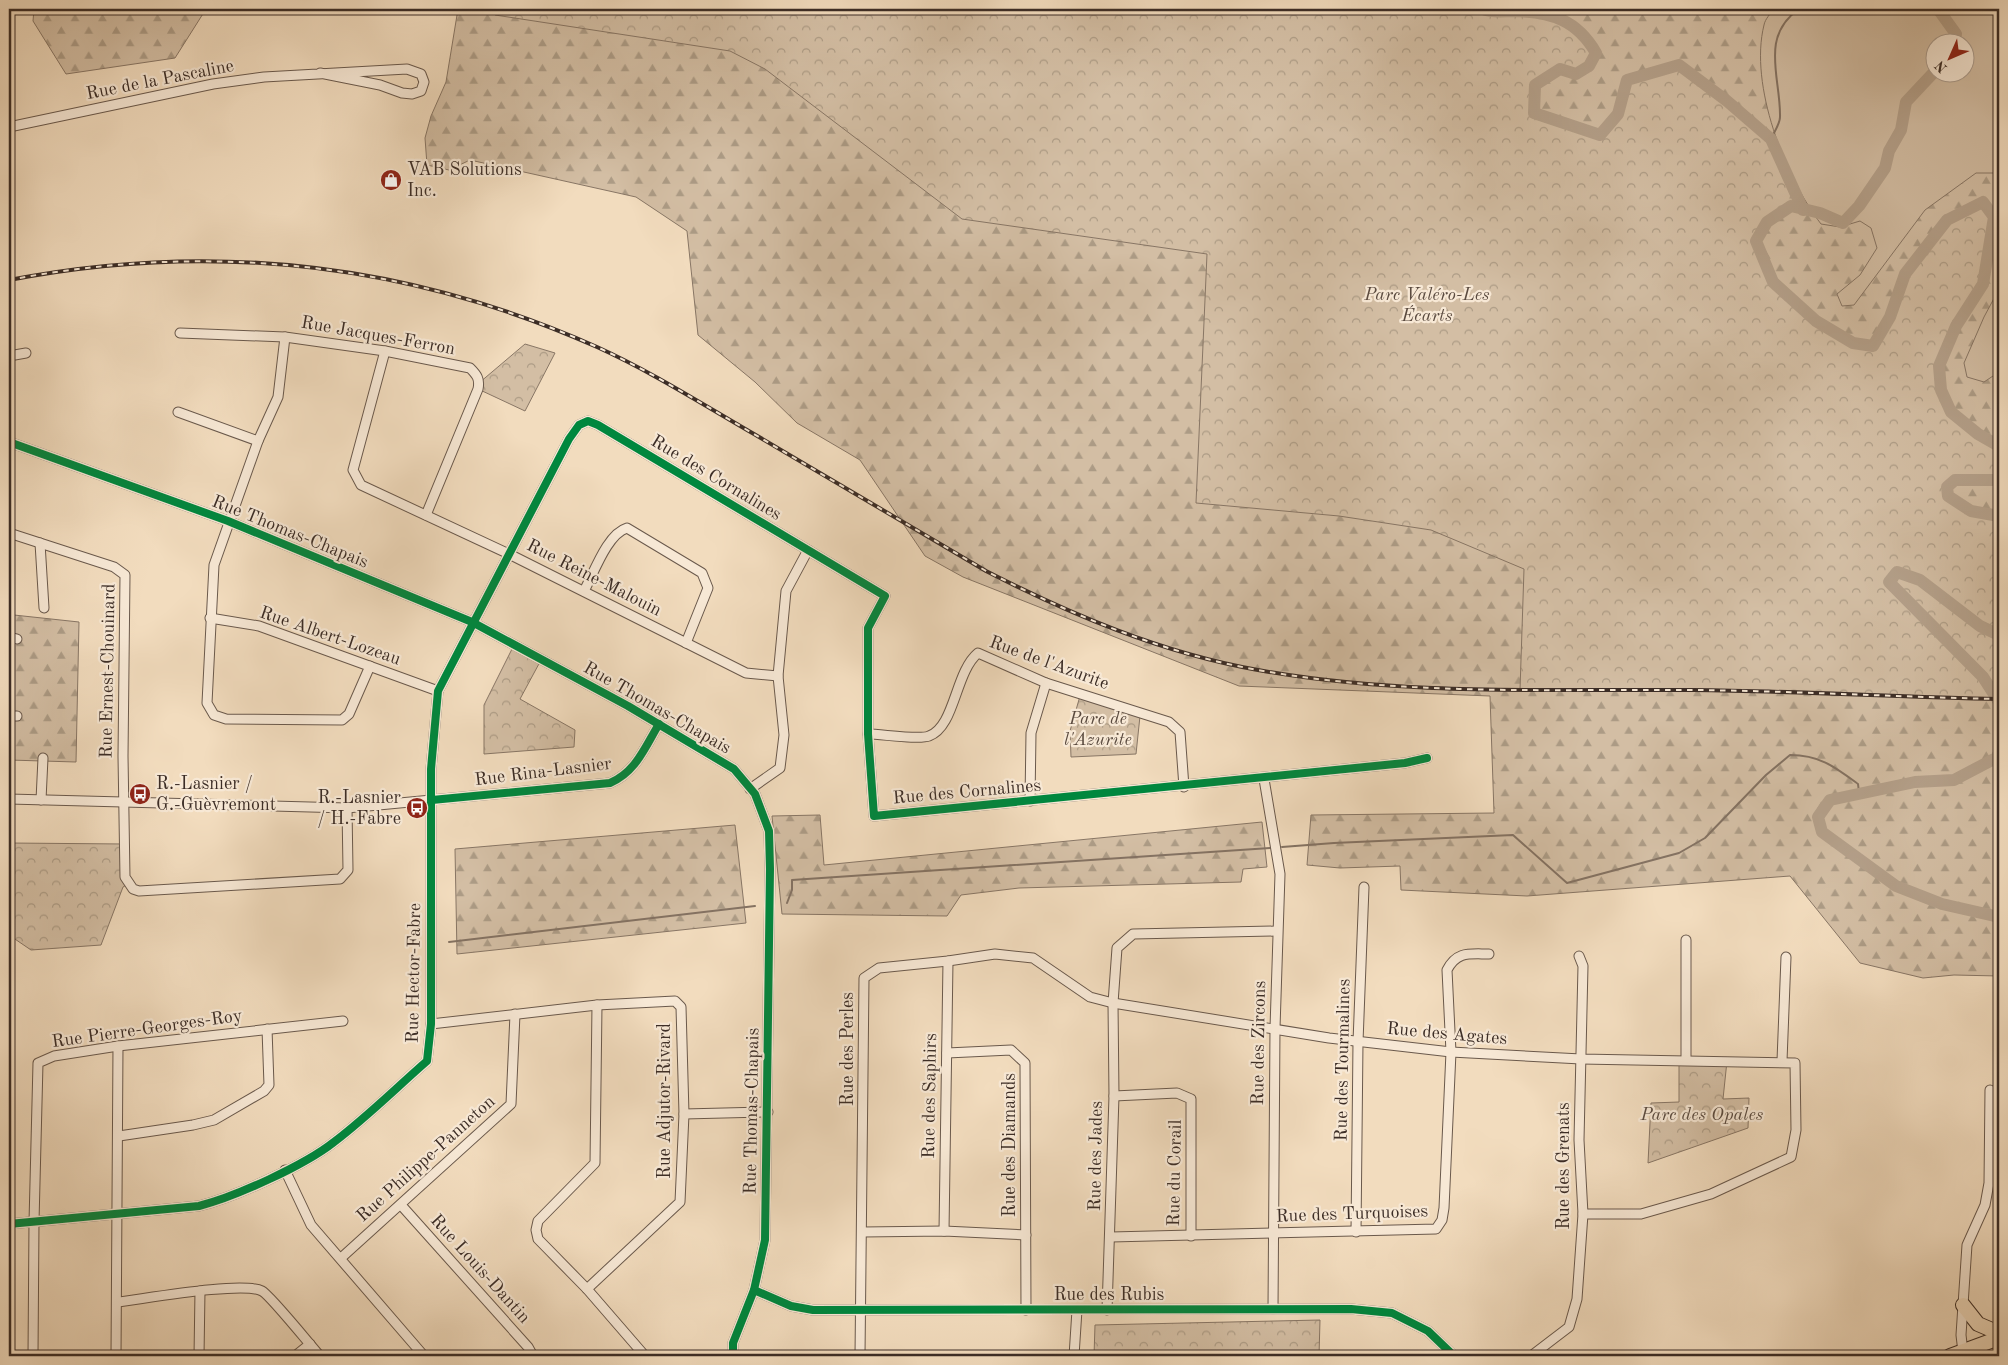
<svg xmlns="http://www.w3.org/2000/svg" width="2008" height="1365" viewBox="0 0 2008 1365" font-family="'Old Standard TT',serif">
<style>
.grass{fill:#d3bea4;stroke:#887665;fill-rule:evenodd}
.forest{fill:url(#forest-firs);stroke:#887665}
.park{fill:url(#park-crowns);stroke:#887665}
.lines{fill:none;stroke-linecap:round;stroke-linejoin:round}
.stream{stroke:#847262;stroke-width:2}
.river{stroke:#b4a08a;stroke-width:12}
.street-casing{stroke:#6a594c;stroke-width:11}
.primary-casing{stroke:#3c2d26;stroke-width:16}
.street{stroke:#f7e8d5;stroke-width:9}
.primary{stroke:#f2dcbe;stroke-width:14}
.rail-casing{stroke:#3c2d26;stroke-width:4}
.rail{stroke:#f7e8d5;stroke-width:2;stroke-dasharray:5.5;stroke-linecap:butt}
.cycleway-casing{stroke:#f7e8d5;stroke-width:11}
.cycleway{stroke:#00873e;stroke-width:8}
.labels{text-anchor:middle;dominant-baseline:central;stroke-width:4.5;stroke-linejoin:round;paint-order:stroke}
.street-label{font-size:18px;fill:#3c2d26;stroke:#f7e8d5}
.poi-label{font-size:18px;fill:#3c2d26;stroke:#f7e8d5;text-anchor:start}
.park-label{font-size:18px;font-style:italic;fill:#5a4a3f;stroke:#f7e8d5}
</style>
<defs>
<pattern id="forest-firs" width="22" height="20" patternUnits="userSpaceOnUse" patternTransform="scale(1.25)"><rect width="22" height="20" fill="#d3bea4"/><path d="M5 1l3.5 6h-7zM16 11l3.5 6h-7z" fill="#ac9b85"/></pattern>
<pattern id="park-crowns" width="20" height="18" patternUnits="userSpaceOnUse" patternTransform="scale(1.25)"><rect width="20" height="18" fill="#d3bea4"/><path d="M2 6a3 3 0 1 1 6 0M12 15a3 3 0 1 1 6 0" fill="none" stroke="#ac9b85"/></pattern>
</defs>
<rect width="100%" height="100%" fill="#f2dcbe"/>
<filter id="stains"><feTurbulence type="fractalNoise" baseFrequency=".004" numOctaves="4"/><feColorMatrix values="0 0 0 0 .2 0 0 0 0 .09 0 0 0 0 .02 0 0 0 .5 -.17"/></filter>
<radialGradient id="worn" r=".72"><stop offset=".6" stop-color="#630" stop-opacity="0"/><stop offset="1" stop-color="#630" stop-opacity=".3"/></radialGradient>
<path class="grass" d="M1483,9H1999V446L1873,346ZM1936,42H1966V72H1936Z"/>
<g class="forest">
<polygon points="34,9 206,9 175,58 66,74 33,21"/>
<path d="M458,9H1774C1771,13 1765,19 1764,25C1749,85 1785,177 1821,224L1840,227L1860,221L1871,228L1877,248L1860,275L1837,294L1842,306L1854,305L1925,210L1976,173H1998L1999,176V289L1984,317L1964,363L1967,377L1984,382L1999,372V976L1954,975L1923,978L1860,963L1790,876L1527,896L1401,890L1400,866L1340,868L1307,865L1311,815L1494,813L1490,696L1239,686L963,577L925,556L860,460L797,423L755,382L698,335L687,231L636,197L470,160L449,170L427,165L425,138L431,116L446,82Z"/>
<polygon points="14,615 79,622 76,762 9,760 9,703"/>
<polygon points="820,815 824,865 1262,822 1267,867 1243,869 1241,882 1019,888 961,895 947,916 782,914 772,816"/>
<polygon points="735,825 746,923 457,954 455,849"/>
</g>
<g class="park">
<path d="M494,9H1483C1492,13 1504,11 1514,11C1552,12 1577,20 1596,53L1589,66L1576,74L1560,69L1535,85L1534,113L1600,135L1618,114L1627,80L1679,65L1727,101L1771,139L1803,210L1791,207L1767,222L1756,240L1773,282L1816,321L1853,343L1873,346L1890,317L1905,274L1947,220L1983,202L1994,217L1983,284L1956,326L1939,366L1941,390L1951,412L1978,434L1999,446V480H1955L1947,487L1948,496L1971,511L1999,516V699L1696,690H1520L1524,569L1431,530L1339,516L1196,503L1207,254L962,219L765,69L730,51L495,15Z"/>
<polygon points="525,344 555,353 525,411 478,389 479,383"/>
<polygon points="514,645 541,660 520,699 575,730 574,747 484,754 484,705"/>
<polygon points="1080,696 1140,716 1136,754 1071,757 1070,731"/>
<polygon points="9,843 125,844 128,884 123,887 101,945 31,950 9,935"/>
<polygon points="1679,1060 1727,1061 1723,1099 1749,1098 1748,1128 1648,1163 1651,1103 1679,1102"/>
<polygon points="1320,1320 1319,1356 1094,1356 1095,1325"/>
</g>
<g class="lines">
<g class="stream">
<polyline points="1871,9 1874,14"/>
<path d="M1771,139C1774,132 1780,124 1780,117C1781,78 1759,37 1799,9"/>
<polyline points="1994,217 1999,201"/>
<path d="M1282,847L1334,843L1513,835L1567,883L1679,853L1705,838L1766,775L1790,755C1820,755 1835,767 1858,784L1859,792"/>
<polyline points="787,903 792,890 792,880 1270,848"/>
<polyline points="449,942 755,906"/>
</g>
<g class="river">
<path d="M1483,9C1492,13 1504,11 1514,11C1552,12 1577,20 1596,53L1589,66L1576,74L1560,69L1535,85L1534,113L1600,135L1618,114L1627,80L1679,65L1727,101L1771,139L1803,210"/>
<polyline points="1938,9 1956,34 1955,42"/>
<polyline points="1936,70 1906,102 1901,130 1889,151 1885,168 1859,206 1843,223 1820,213 1791,206 1767,222 1756,241 1773,282 1816,321 1853,343 1873,346 1890,317 1905,274 1947,220 1983,202 1994,217 1983,284 1956,326 1939,366 1941,390 1951,412 1978,434 1999,446"/>
<polyline points="1999,480 1955,480 1947,487 1948,496 1971,511 1999,516"/>
<polyline points="1999,635 1980,626 1920,580 1897,572 1889,582 1983,677 1999,702"/>
<polyline points="1999,753 1996,758 1954,780 1915,782 1830,800 1818,817 1822,832 1896,886 1942,904 1999,917"/>
</g>
<g class="street-casing">
<g id="street">
<polyline points="9,127 213,84 264,77 407,69 421,74 424,82 421,91 412,94 402,93 380,85 320,73"/>
<path d="M180,333L285,337L385,351L470,368C477,375 480,379 478,389L426,515"/>
<polyline points="285,337 278,397 258,441 214,565 207,703 214,715 226,719 342,720 349,714 370,666"/>
<polyline points="385,351 353,470 361,485 509,554 746,673 778,676"/>
<polyline points="9,356 26,353"/>
<polyline points="178,412 258,441"/>
<polyline points="9,442 228,521 472,622 628,706 734,769 755,794 769,831 770,869 765,1240 754,1290 733,1343 733,1356"/>
<polyline points="9,533 114,567 125,575 123,756 125,877 133,889 139,891 340,879 348,870 347,808"/>
<polyline points="40,543 44,608"/>
<path d="M584,591C594,573 607,534 627,528L702,573L708,588L686,643"/>
<polyline points="210,618 259,626 438,691"/>
<polyline points="9,637 17,639"/>
<polyline points="9,716 17,716"/>
<path d="M868,734C881,734 919,740 929,736C955,727 955,672 978,653L1046,683L1169,722L1180,732L1184,787"/>
<polyline points="1264,779 1280,874 1275,1028 1273,1309"/>
<polyline points="750,789 780,768 784,735 778,676 786,591 808,550"/>
<path d="M9,799L347,808L610,783C636,772 645,747 659,724"/>
<polyline points="41,800 43,758"/>
<polyline points="1030,801 1031,733 1046,683"/>
<polyline points="1686,940 1686,1060"/>
<polyline points="597,1005 595,1163 538,1221 536,1230 538,1239 587,1289 645,1356"/>
<polyline points="431,1024 597,1005 675,1001 681,1007 684,1114 680,1202 587,1289"/>
<polyline points="947,1053 1011,1050 1025,1063 1026,1310"/>
<polyline points="1782,1061 1786,957"/>
<polyline points="1114,1096 1177,1093 1191,1099 1191,1236"/>
<polyline points="684,1114 768,1112"/>
<polyline points="119,1136 193,1125 214,1120 264,1091 269,1085 267,1029"/>
<polyline points="285,1170 311,1225 424,1356"/>
<polyline points="401,1205 528,1347 533,1356"/>
<path d="M9,1224L199,1206C235,1197 305,1165 334,1142C367,1117 396,1088 427,1061L431,1024V769L438,691L569,439L579,425L588,421L598,425L885,596L868,628V734L874,816L1405,763L1427,758"/>
<polyline points="944,1231 948,961"/>
<polyline points="863,1232 944,1231 1026,1235"/>
<polyline points="1356,1232 1358,1042 1364,887"/>
<path d="M1111,1237L1436,1229L1442,1220L1444,1208L1451,1052L1447,970C1457,951 1469,954 1489,954"/>
<polyline points="341,1258 511,1104 515,1014"/>
<polyline points="754,1290 791,1306 813,1310 1351,1309 1392,1313 1428,1331 1454,1356"/>
<path d="M118,1302C144,1299 242,1281 262,1291C270,1295 311,1346 320,1356"/>
<polyline points="1107,1310 1114,1096 1113,1003 1117,948 1133,934 1277,931"/>
<polyline points="1963,1352 1961,1335 1967,1245 1985,1205 1989,1183 1990,1090"/>
<polyline points="33,1356 34,1222 38,1063 54,1056 118,1046 343,1021"/>
<polyline points="116,1356 118,1046"/>
<polyline points="199,1356 200,1291"/>
<polyline points="295,1356 310,1344"/>
<polyline points="860,1356 864,978 879,968 948,961 995,954 1033,958 1090,997 1113,1003 1329,1038 1451,1052 1581,1059 1795,1063 1796,1130 1791,1157 1711,1194 1641,1214 1583,1214"/>
<polyline points="1074,1356 1077,1310"/>
<polyline points="1531,1356 1569,1327 1577,1299 1583,1214 1579,1140 1583,966 1579,956"/>
</g>
</g>
<g class="primary-casing">
<g id="primary">
<polyline points="1963,1305 1978,1324 1999,1333"/>
<polyline points="1950,1356 1999,1338"/>
</g>
</g>
<use href="#street" class="street"/>
<use href="#primary" class="primary"/>
<g class="rail-casing">
<path id="rail" d="M9,280C211,241 409,263 597,347C652,372 702,404 754,434C831,480 909,525 986,571C1072,615 1162,653 1258,670C1402,696 1548,689 1693,690C1795,691 1897,697 1999,699"/>
</g>
<use href="#rail" class="rail"/>
<g class="cycleway-casing">
<g id="cycleway">
<polyline points="9,442 228,521 472,622 628,706 734,769 755,794 769,831 770,869 765,1240 754,1290 733,1343 733,1356"/>
<path d="M432,800L610,783C636,772 645,747 659,724"/>
<path d="M9,1224L199,1206C235,1197 305,1165 334,1142C367,1117 396,1088 427,1061L431,1024V769L438,691L569,439L579,425L588,421L598,425L885,596L868,628V734L874,816L1405,763L1427,758"/>
<polyline points="754,1290 791,1306 813,1310 1351,1309 1392,1313 1428,1331 1454,1356"/>
</g>
</g>
<use href="#cycleway" class="cycleway"/>
</g>
<defs>
<g id="shop-disc" transform="scale(1.125)"><circle r="9.5" fill="#8f2418" stroke="#f7e8d5"/><path d="M-5-2.5h2.3a2.7 3.5 0 0 1 5.4 0H5L5.5 6h-11ZM-1.5-2.5h3a1.5 2.3 0 0 0-3 0Z" fill="#fff"/></g>
<g id="bus-disc" transform="scale(1.125)"><circle r="9.5" fill="#8f2418" stroke="#f7e8d5"/><path d="M-5-6H5V4H4V6H2V4H-2V6H-4V4H-5ZM-3.5-4V0h7V-4ZM-3.5 1.2v1.5H-2V1.2ZM2 1.2v1.5H3.5V1.2Z" fill="#fff"/></g>
</defs>
<g fill-rule="evenodd">
<use href="#shop-disc" x="391" y="180"/>
<use href="#bus-disc" x="140" y="794"/>
<use href="#bus-disc" x="417" y="808"/>
</g>
<g class="labels">
<g class="street-label">
<text transform="translate(160 80) rotate(-11)">Rue de la Pascaline</text>
<text transform="translate(378 336) rotate(10)">Rue Jacques-Ferron</text>
<text transform="translate(716 478) rotate(31)">Rue des Cornalines</text>
<text transform="translate(290 532) rotate(22)">Rue Thomas-Chapais</text>
<text transform="translate(594 578) rotate(27)">Rue Reine-Malouin</text>
<text transform="translate(330 636) rotate(19)">Rue Albert-Lozeau</text>
<text transform="translate(1049 663) rotate(20)">Rue de l'Azurite</text>
<text transform="translate(108 671) rotate(-89)">Rue Ernest-Chouinard</text>
<text transform="translate(657 708) rotate(30)">Rue Thomas-Chapais</text>
<text transform="translate(543 772) rotate(-7)">Rue Rina-Lasnier</text>
<text transform="translate(967 792) rotate(-5)">Rue des Cornalines</text>
<text transform="translate(414 973) rotate(-89)">Rue Hector-Fabre</text>
<text transform="translate(147 1029) rotate(-8)">Rue Pierre-Georges-Roy</text>
<text transform="translate(1447 1034) rotate(5)">Rue des Agates</text>
<text transform="translate(1259 1043) rotate(-89)">Rue des Zircons</text>
<text transform="translate(848 1049) rotate(-90)">Rue des Perles</text>
<text transform="translate(1343 1060) rotate(-89)">Rue des Tourmalines</text>
<text transform="translate(930 1096) rotate(-89)">Rue des Saphirs</text>
<text transform="translate(665 1101) rotate(-90)">Rue Adjutor-Rivard</text>
<text transform="translate(752 1111) rotate(-89)">Rue Thomas-Chapais</text>
<text transform="translate(1010 1145) rotate(-90)">Rue des Diamands</text>
<text transform="translate(1096 1156) rotate(-89)">Rue des Jades</text>
<text transform="translate(426 1159) rotate(-42)">Rue Philippe-Panneton</text>
<text transform="translate(1564 1166) rotate(-90)">Rue des Grenats</text>
<text transform="translate(1175 1173) rotate(-89)">Rue du Corail</text>
<text transform="translate(1352 1214) rotate(-2)">Rue des Turquoises</text>
<text transform="translate(480 1269) rotate(48)">Rue Louis-Dantin</text>
<text x="1109" y="1295">Rue des Rubis</text>
</g>
<g class="poi-label">
<text x="407" y="170">VAB Solutions<tspan x="407" dy="21">Inc.</tspan></text>
<text x="156" y="784">R.-Lasnier /<tspan x="156" dy="21">G.-Guèvremont</tspan></text>
<text x="401" y="798" text-anchor="end">R.-Lasnier<tspan x="401" dy="21">/ H.-Fabre</tspan></text>
</g>
<g class="park-label">
<text x="1427" y="295">Parc Valéro-Les<tspan x="1427" dy="21">Écarts</tspan></text>
<text x="1098" y="719">Parc de<tspan x="1098" dy="21">l'Azurite</tspan></text>
<text x="1702" y="1115">Parc des Opales</text>
</g>
</g>
<rect width="2008" height="1365" fill="none" stroke="#f2dcbe" stroke-width="30"/>
<rect x="10" y="10" width="1988" height="1345" fill="none" stroke="#3c2d26" stroke-width="2.5"/>
<rect x="15" y="15" width="1978" height="1335" fill="none" stroke="#3c2d26"/>
<g transform="translate(1950 58) rotate(225)"><circle r="24" fill="#f7e8d5" stroke="#ac9d8f"/>
<path d="M0-4L9 19L0 12L-9 19Z" fill="#8f2418"/>
<text y="-8" font-size="14" font-weight="bold" text-anchor="middle" fill="#3c2d26">N</text>
</g>
<rect width="100%" height="100%" filter="url(#stains)"/>
<rect width="100%" height="100%" fill="url(#worn)"/>
</svg>
